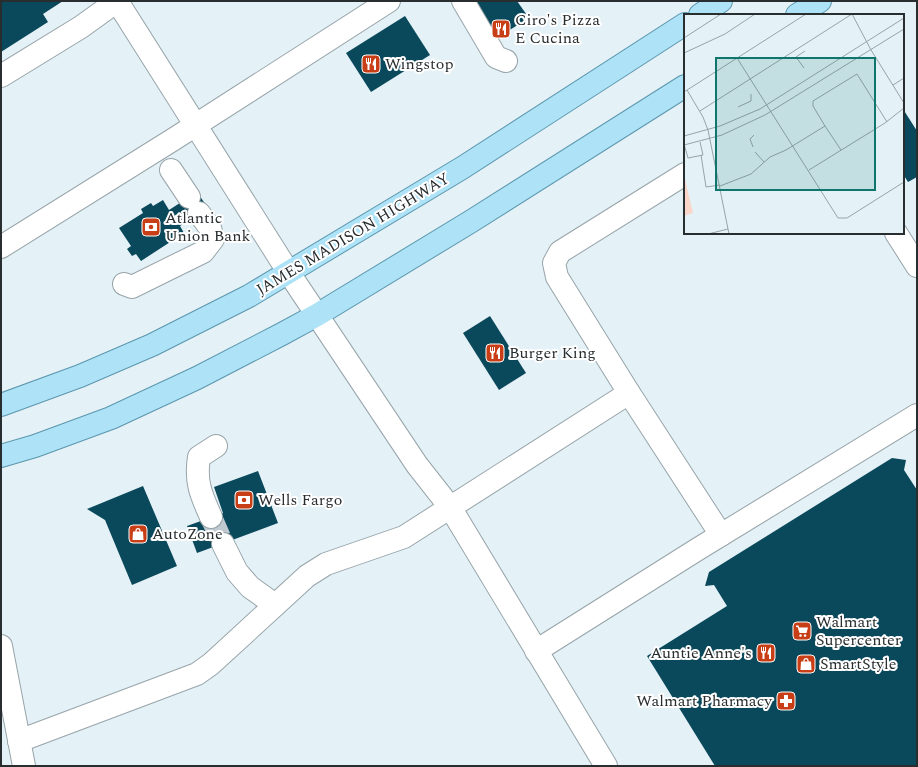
<svg xmlns="http://www.w3.org/2000/svg" width="918" height="767" viewBox="0 0 918 767" font-family="Spectral,serif">
<style>
.building{fill:#0a485b}
.lines{fill:none;stroke-linecap:round;stroke-linejoin:round}
.minor-tunnel{stroke:#becacf;stroke-width:22;stroke-dasharray:22 11;stroke-linecap:butt}
.minor-casing{stroke:#97a4a9;stroke-width:24}
.major-casing{stroke:#5b96ad;stroke-width:24}
.minor{stroke:#fff;stroke-width:22}
.major{stroke:#ade2f7;stroke-width:22}
.labels{text-anchor:middle;dominant-baseline:central;stroke-width:4;stroke-linejoin:round;paint-order:stroke}
.poi-label{font-size:16px;fill:#282d2f;stroke:#fff;text-anchor:start}
.street-label{font-size:16px;fill:#282d2f;stroke:#fff}
.inset-road{fill:none;stroke:#99a3a7;stroke-width:1}
.view{fill:#0f766e;fill-opacity:0.15;stroke:#0f766e;stroke-width:2}
.inset-edge{fill:none;stroke:#282d2f;stroke-width:2}
</style>
<rect width="100%" height="100%" fill="#e4f1f7"/>
<g class="building">
<polygon points="1,1 63,1 43,14 48,22 1,52"/>
<polygon points="474,1 517,1 529,18 495,39"/>
<polygon points="405,16 430,55 371,92 346,53"/>
<polygon points="903,109 917,131 917,177 908,182 903,174"/>
<polygon points="197,192 208,208 180,226 184,233 141,261 136,254 132,256 127,249 131,246 119,228 143,213 141,209 151,203 153,206 163,200 169,210"/>
<polygon points="490,316 526,373 499,390 463,333"/>
<polygon points="892,458 906,460 904,470 917,490 917,766 715,766 647,656 727,606 714,585 705,586 709,572"/>
<polygon points="258,471 278,523 197,553 187,526 223,513 214,487"/>
<polygon points="143,486 177,566 132,585 105,520 87,509"/>
</g>
<g class="lines">
<polyline class="minor-tunnel" points="211,517 223,544"/>
<g class="minor-casing">
<g id="minor">
<polyline points="117,1 289,273 417,465 450,507 606,766"/>
<polyline points="463,1 496,57 506,61"/>
<polyline points="1,76 81,27 117,1"/>
<polyline points="171,170 189,197"/>
<polyline points="896,233 917,266"/>
<polyline points="1,247 174,139 389,1"/>
<polyline points="124,284 132,287 203,252 213,239 210,228 199,213"/>
<polyline points="629,393 557,277 554,263 560,252 685,174"/>
<path d="M211,517C201,495 195,482 199,457L216,446"/>
<polyline points="223,544 237,572 250,587 275,605"/>
<polyline points="1,646 24,766"/>
<polyline points="536,651 698,549 917,415"/>
<polyline points="19,741 197,674 211,664 307,576 326,564 404,537 629,393 721,535"/>
</g>
</g>
<g class="major-casing">
<g id="major">
<polyline points="700,15 721,1"/>
<polyline points="797,15 820,1"/>
<polyline points="1,405 80,376 152,345 249,296 462,168 685,24"/>
<polyline points="1,456 35,446 111,418 197,378 282,334 317,315 470,222 685,86"/>
</g>
</g>
<use href="#minor" class="minor"/>
<use href="#major" class="major"/>
</g>
<defs>
<g id="restaurant-square" transform="scale(1)"><rect x="-9" y="-9" width="18" height="18" rx="4" fill="#c83f17" stroke="#fff"/><path d="M-5-6h1v4h1v-4h1v4h1v-4h1v5L-1.5 .5V6h-2V.5L-5-1ZM5-6V6H3V1.5H1.5Q1.5-4 5-6Z" fill="#fff"/></g>
<g id="bank-square" transform="scale(1)"><rect x="-9" y="-9" width="18" height="18" rx="4" fill="#c83f17" stroke="#fff"/><path d="M-6-4H6V4H-6ZM0-2.3a2.3 2.3 0 1 0 0 4.6a2.3 2.3 0 1 0 0-4.6Z" fill="#fff"/></g>
<g id="shop-square" transform="scale(1)"><rect x="-9" y="-9" width="18" height="18" rx="4" fill="#c83f17" stroke="#fff"/><path d="M-5-2.5h2.3a2.7 3.5 0 0 1 5.4 0H5L5.5 6h-11ZM-1.5-2.5h3a1.5 2.3 0 0 0-3 0Z" fill="#fff"/></g>
<g id="supermarket-square" transform="scale(1)"><rect x="-9" y="-9" width="18" height="18" rx="4" fill="#c83f17" stroke="#fff"/><path d="M-6-5.5h2.5l.6 2H6L4.5 2H-2.5L-4.4-4H-6ZM-1.5 3.2a1.3 1.3 0 1 0 .1 0ZM3 3.2a1.3 1.3 0 1 0 .1 0Z" fill="#fff"/></g>
<g id="pharmacy-square" transform="scale(1)"><rect x="-9" y="-9" width="18" height="18" rx="4" fill="#c83f17" stroke="#fff"/><path d="M-2-6h4v4h4v4h-4v4h-4v-4h-4v-4h4Z" fill="#fff"/></g>
</defs>
<g fill-rule="evenodd">
<use href="#restaurant-square" x="501" y="29"/>
<use href="#restaurant-square" x="371" y="64"/>
<use href="#bank-square" x="151" y="227"/>
<use href="#restaurant-square" x="495" y="353"/>
<use href="#bank-square" x="244" y="500"/>
<use href="#shop-square" x="138" y="534"/>
<use href="#supermarket-square" x="802" y="631"/>
<use href="#restaurant-square" x="766" y="653"/>
<use href="#shop-square" x="806" y="664"/>
<use href="#pharmacy-square" x="786" y="701"/>
</g>
<g class="labels">
<g class="poi-label">
<text x="515" y="20">Ciro's Pizza<tspan x="515" dy="18">E Cucina</tspan></text>
<text x="385" y="64">Wingstop</text>
<text x="165" y="218">Atlantic<tspan x="165" dy="18">Union Bank</tspan></text>
<text x="509" y="353">Burger King</text>
<text x="258" y="500">Wells Fargo</text>
<text x="152" y="534">AutoZone</text>
<text x="816" y="622">Walmart<tspan x="816" dy="18">Supercenter</tspan></text>
<text x="752" y="653" text-anchor="end">Auntie Anne's</text>
<text x="820" y="664">SmartStyle</text>
<text x="772" y="701" text-anchor="end">Walmart Pharmacy</text>
</g>
<g class="street-label">
<text transform="translate(353 234) rotate(-31)">JAMES MADISON HIGHWAY</text>
</g>
</g>
<g transform="translate(684 14)">
<rect width="220" height="220" fill="#e4f1f7"/>
<path d="M0,161L9,199L0,202Z" fill="#fad5ca"/>
<path class="inset-road" d="M168,0L187,36M0,24L37,0M187,36L220,89M0,39L41,20L71,0M53,44L154,204H163L220,168M120,54L112,43L121,37M209,71L220,64M3,76L19,103L24,116L45,220M0,78L122,0M54,93L67,87V80M16,97L168,0M141,112L129,92V87L173,60L203,108M0,122L36,112L76,95L220,4M0,130L4,144L19,141L16,128M0,131L38,121L81,101L220,15M69,133L66,125L70,121M71,138L80,148M17,141L22,173L36,171M125,156L201,109L220,94M36,172L67,160L86,143L102,136L141,112L157,136M24,220L44,215"/>
<path class="view" d="M32,44H191V176H32Z"/>
<rect width="220" height="220" class="inset-edge"/>
</g>
<rect width="918" height="767" fill="none" stroke="#282d2f" stroke-width="4"/>
</svg>
